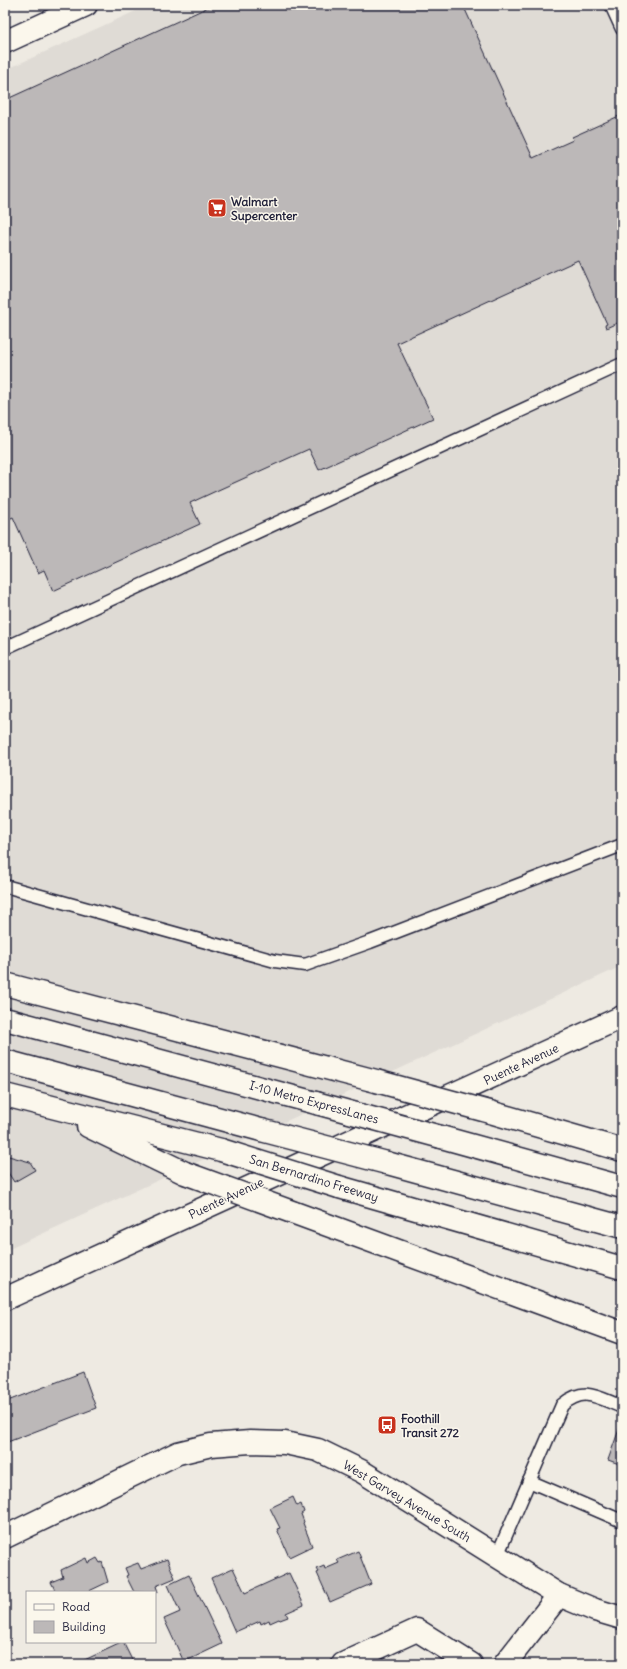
<svg xmlns="http://www.w3.org/2000/svg" width="627" height="1669" viewBox="0 0 627 1669" font-family="Delius,sans-serif">
<style>
.built{fill:#dfdbd5}
.building{fill:#bcb8b8;stroke:#22223b}
.lines{fill:none;stroke-linecap:round;stroke-linejoin:round}
.lane-casing{stroke:#22223b;stroke-width:15}
.street-casing{stroke:#22223b;stroke-width:25}
.secondary-casing{stroke:#22223b;stroke-width:25}
.highway-casing{stroke:#22223b;stroke-width:25}
.lane{stroke:#fbf7ec;stroke-width:12}
.street{stroke:#fbf7ec;stroke-width:22}
.secondary{stroke:#fbf7ec;stroke-width:22}
.highway{stroke:#fbf7ec;stroke-width:22}
.highway-bridge-casing{stroke:#22223b;stroke-width:25;stroke-linecap:butt}
.highway-bridge{stroke:#fbf7ec;stroke-width:22}
.labels{text-anchor:middle;dominant-baseline:central;stroke-width:3;stroke-linejoin:round;paint-order:stroke}
.poi-label{font-size:12px;font-weight:bold;fill:#22223b;stroke:#fbf7ec;text-anchor:start}
.street-label{font-size:12px;fill:#22223b;stroke:#fbf7ec}
</style>
<rect width="100%" height="100%" fill="#eeeae2"/>
<filter id="ink" filterUnits="userSpaceOnUse"><feTurbulence type="fractalNoise" baseFrequency=".025" numOctaves="2"/><feDisplacementMap in="SourceGraphic" scale="8" xChannelSelector="R" yChannelSelector="G"/><feConvolveMatrix kernelMatrix="1 2 1 2 8 2 1 2 1" color-interpolation-filters="sRGB"/></filter>
<g filter="url(#ink)">
<polygon class="built" points="149,5 622,5 622,966 5,1251 5,70"/>
<g class="building">
<polygon points="213,5 463,5 533,158 573,140 572,137 619,116 622,122 622,321 606,328 605,325 607,324 578,260 397,343 433,418 319,470 309,449 216,491 190,503 200,524 53,591 44,570 38,573 13,517 5,521 5,100"/>
<polygon points="5,1155 30,1162 35,1170 14,1182 5,1168"/>
<polygon points="83,1372 96,1408 5,1443 5,1402"/>
<polygon points="622,1421 622,1465 608,1460"/>
<polygon points="293,1497 297,1506 301,1504 304,1512 301,1514 304,1522 303,1523 312,1546 289,1557 277,1529 280,1528 270,1508"/>
<polygon points="358,1551 371,1584 330,1602 317,1573 319,1572 317,1569 324,1566 325,1569 339,1563 337,1560"/>
<polygon points="86,1558 88,1563 97,1558 100,1563 102,1562 108,1582 87,1592 70,1592 69,1590 64,1592 56,1592 51,1582 63,1577 61,1570"/>
<polygon points="167,1559 175,1578 156,1586 158,1592 155,1593 134,1592 126,1576 128,1575 125,1568 138,1563 141,1569"/>
<polygon points="233,1568 245,1593 289,1573 304,1605 286,1613 288,1617 280,1620 279,1619 270,1623 269,1620 261,1624 260,1621 235,1632 211,1578"/>
<polygon points="189,1575 222,1644 184,1662 164,1619 180,1612 168,1585"/>
<polygon points="123,1642 134,1664 76,1664"/>
</g>
<g class="lines">
<g class="lane-casing">
<g id="lane">
<polyline points="611,5 622,29"/>
<polyline points="5,648 622,364"/>
<polyline points="5,886 275,961 305,965 370,942 622,845"/>
<polyline points="529,1481 622,1521"/>
<path d="M497,1556L562,1405C585,1386 597,1397 622,1407"/>
</g>
</g>
<g class="street-casing">
<g id="street">
<polyline points="5,42 86,5"/>
<polyline points="343,1664 417,1630 471,1664"/>
<polyline points="505,1664 559,1595"/>
</g>
</g>
<g class="secondary-casing">
<g id="secondary">
<polyline points="5,1299 622,1017"/>
<polyline points="5,1537 178,1453 211,1445 250,1442 285,1443 318,1450 361,1471 559,1595 595,1610 622,1618"/>
</g>
</g>
<g class="highway-casing">
<g id="highway">
<polyline points="5,984 376,1081"/>
<polyline points="5,1019 316,1103"/>
<polyline points="5,1061 261,1130"/>
<polyline points="5,1095 221,1150"/>
<polyline points="490,1112 622,1150"/>
<polyline points="88,1126 185,1173"/>
<polyline points="441,1137 622,1187"/>
<polyline points="387,1163 622,1227"/>
<polyline points="339,1187 622,1268"/>
<polyline points="292,1212 622,1333"/>
</g>
</g>
<use href="#lane" class="lane"/>
<use href="#street" class="street"/>
<use href="#secondary" class="secondary"/>
<use href="#highway" class="highway"/>
<g class="highway-bridge-casing">
<g id="highway-bridge">
<polyline points="376,1081 490,1112"/>
<polyline points="316,1103 441,1137"/>
<polyline points="261,1130 387,1163"/>
<polyline points="221,1150 339,1187"/>
<polyline points="185,1173 292,1212"/>
</g>
</g>
<use href="#highway-bridge" class="highway-bridge"/>
</g>
</g>
<defs>
<g id="supermarket-square" transform="scale(1)"><rect x="-9" y="-9" width="18" height="18" rx="4" fill="#c8321e" stroke="#fbf7ec"/><path d="M-6-5.5h2.5l.6 2H6L4.5 2H-2.5L-4.4-4H-6ZM-1.5 3.2a1.3 1.3 0 1 0 .1 0ZM3 3.2a1.3 1.3 0 1 0 .1 0Z" fill="#fff"/></g>
<g id="bus-square" transform="scale(1)"><rect x="-9" y="-9" width="18" height="18" rx="4" fill="#c8321e" stroke="#fbf7ec"/><path d="M-5-6H5V4H4V6H2V4H-2V6H-4V4H-5ZM-3.5-4V0h7V-4ZM-3.5 1.2v1.5H-2V1.2ZM2 1.2v1.5H3.5V1.2Z" fill="#fff"/></g>
</defs>
<g fill-rule="evenodd">
<use href="#supermarket-square" x="217" y="208"/>
<use href="#bus-square" x="387" y="1425"/>
</g>
<g class="labels">
<g class="poi-label">
<text x="231" y="201">Walmart<tspan x="231" dy="14">Supercenter</tspan></text>
<text x="401" y="1418">Foothill<tspan x="401" dy="14">Transit 272</tspan></text>
</g>
<g class="street-label">
<text transform="translate(521 1064) rotate(-25)">Puente Avenue</text>
<text transform="translate(314 1102) rotate(15)">I-10 Metro ExpressLanes</text>
<text transform="translate(314 1178) rotate(17)">San Bernardino Freeway</text>
<text transform="translate(226 1198) rotate(-25)">Puente Avenue</text>
<text transform="translate(407 1501) rotate(31)">West Garvey Avenue South</text>
</g>
</g>
<rect width="627" height="1669" fill="none" stroke="#fbf7ec" stroke-width="20"/>
<rect x="10" y="10" width="607" height="1649" fill="none" stroke="#22223b" stroke-width="1.5" filter="url(#ink)"/>
<rect x="26" y="1591" width="130" height="52" fill="#fbf7ec" stroke="#a4a2a5"/>
<rect x="34" y="1604" width="20" height="6" fill="#fbf7ec" stroke="#a4a2a5"/>
<text x="62" y="1611" font-size="12" fill="#22223b">Road</text>
<rect x="34" y="1621" width="20" height="12" fill="#bcb8b8" stroke="#a4a2a5"/>
<text x="62" y="1631" font-size="12" fill="#22223b">Building</text>
</svg>
